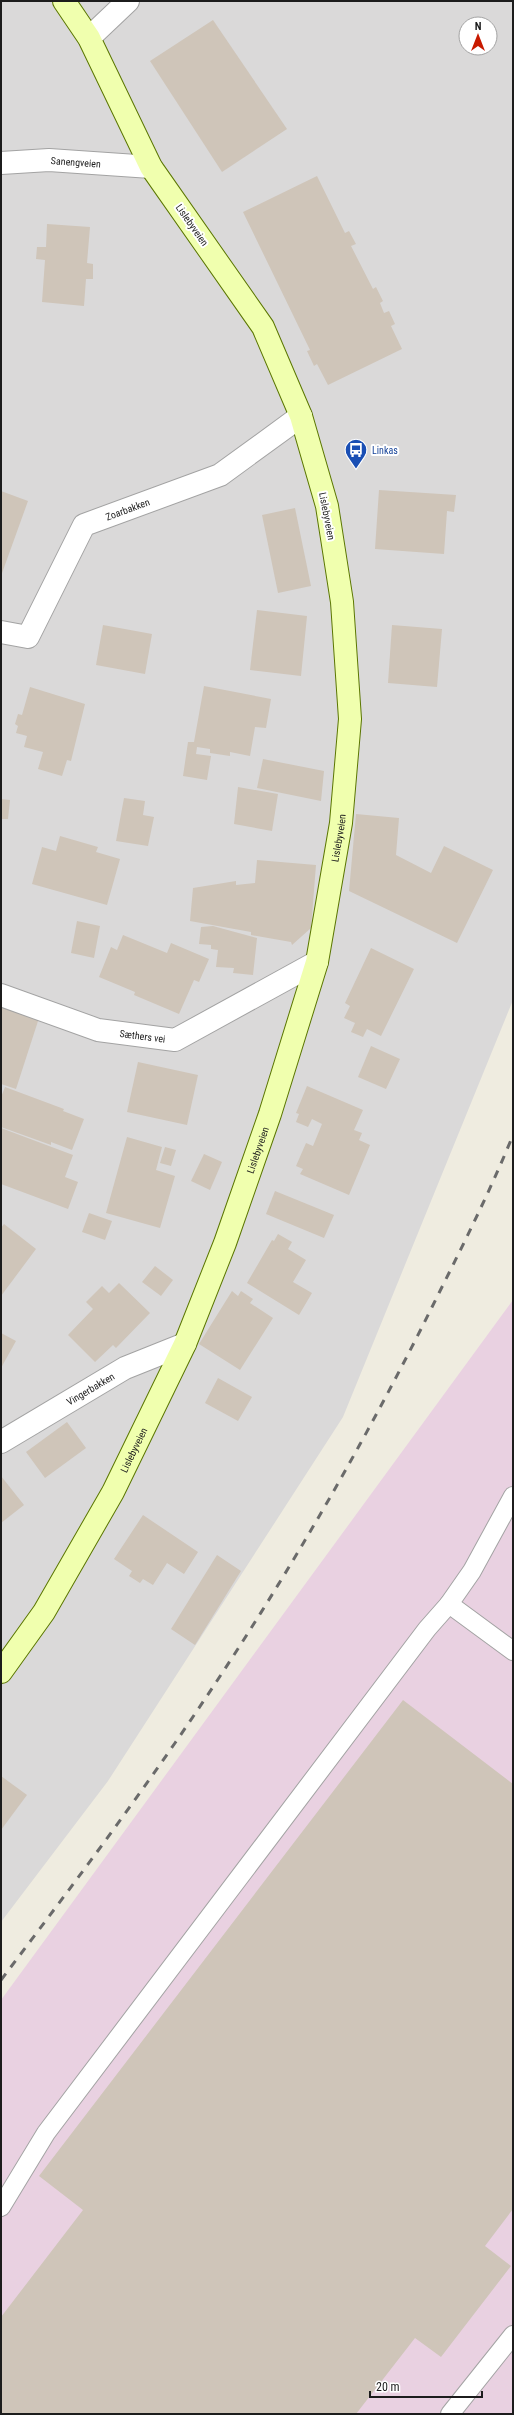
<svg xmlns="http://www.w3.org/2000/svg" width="514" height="2415" viewBox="0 0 514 2415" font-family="'Roboto Condensed',sans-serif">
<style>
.residential{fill:#dad9d9;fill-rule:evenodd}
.industrial{fill:#e9d1e1}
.building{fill:#cfc5b9}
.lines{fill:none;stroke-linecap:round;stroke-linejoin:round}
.lane-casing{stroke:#a3a3a3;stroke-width:20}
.street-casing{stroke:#a3a3a3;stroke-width:24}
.secondary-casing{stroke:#5a7600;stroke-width:24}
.lane{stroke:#fff;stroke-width:18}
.street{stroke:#fff;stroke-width:22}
.secondary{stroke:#f0ffae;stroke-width:22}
.rail{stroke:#6a6a6a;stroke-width:3;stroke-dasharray:8 8;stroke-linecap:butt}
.labels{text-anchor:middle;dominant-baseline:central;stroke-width:4;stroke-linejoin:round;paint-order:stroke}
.street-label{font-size:10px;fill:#1c1c1c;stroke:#fff}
.transit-label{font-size:10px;fill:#164399;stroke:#fff;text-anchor:start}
</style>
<rect width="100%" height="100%" fill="#efece0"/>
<path class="residential" d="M1,1H513V1000L343,1417L108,1781L1,1922ZM466,24H490V48H466Z"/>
<polygon class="industrial" points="513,1300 513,2414 1,2414 1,2000"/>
<g class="building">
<polygon points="213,20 287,129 222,172 150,61"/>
<polygon points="317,176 345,233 349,231 356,244 351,246 373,289 376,287 383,301 380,303 384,313 389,311 395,324 391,326 402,349 328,385 317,364 314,366 307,351 310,350 243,212"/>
<polygon points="47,224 90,227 87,263 93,264 93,279 86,279 84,306 42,302 45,260 36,259 37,247 46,247"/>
<polygon points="379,490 456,495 454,512 447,511 444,554 375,549"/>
<polygon points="1,491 28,501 1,576"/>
<polygon points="295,508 311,586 278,593 262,515"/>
<polygon points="257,610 307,616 301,676 250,670"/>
<polygon points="103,625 152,634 145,674 96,665"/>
<polygon points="392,625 442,629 437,687 388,683"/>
<polygon points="204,686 271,699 266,728 255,727 250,756 230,752 230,756 210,753 210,749 197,747 196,754 211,756 207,780 183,776 188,742 194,742"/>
<polygon points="30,687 85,704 71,761 67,760 62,776 38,769 43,752 24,747 27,736 16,733 18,726 15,724 18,714 22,715"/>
<polygon points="263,759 324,771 321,801 257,788"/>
<polygon points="238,787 278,794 272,831 234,824"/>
<polygon points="124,798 145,801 143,815 154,817 148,846 116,841"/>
<polygon points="1,799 10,800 8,819 1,819"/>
<polygon points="356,814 399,818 396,855 431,873 444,846 493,870 457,943 349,891"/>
<polygon points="60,836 98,847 96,852 120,859 107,905 32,884 42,847 56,851"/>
<polygon points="257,860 316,865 311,928 292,945 291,942 251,935 251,932 190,921 193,888 236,881 236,885 255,883"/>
<polygon points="77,921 100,926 94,958 71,953"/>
<polygon points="213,926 257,938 253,975 233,973 234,968 216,967 218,950 211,949 211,945 199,944 201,927"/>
<polygon points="123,935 167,953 171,943 209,959 199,982 194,980 179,1014 134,995 135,992 99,977 111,947 117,950"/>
<polygon points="371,948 414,969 381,1036 367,1029 363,1037 351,1032 355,1023 344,1018 350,1006 345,1003"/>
<polygon points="1,1006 39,1018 16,1089 1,1084"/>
<polygon points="371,1046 400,1059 386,1089 358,1077"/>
<polygon points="138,1062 198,1075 187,1125 127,1112"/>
<polygon points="307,1086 363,1110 354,1130 362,1133 359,1140 370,1145 349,1195 300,1174 303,1169 296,1166 306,1143 313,1146 322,1124 312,1119 308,1127 296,1122 299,1114 296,1113"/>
<polygon points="5,1087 64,1109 63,1111 84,1119 72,1150 51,1142 51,1145 1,1127 1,1097"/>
<polygon points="1,1128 73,1155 65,1177 78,1182 68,1209 1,1184"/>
<polygon points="127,1137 162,1147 156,1170 175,1176 160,1228 106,1213"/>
<polygon points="165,1147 176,1150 171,1166 160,1163"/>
<polygon points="204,1154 222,1162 210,1190 191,1181"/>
<polygon points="275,1191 334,1215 324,1238 266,1214"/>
<polygon points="89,1213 112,1221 105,1240 82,1232"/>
<polygon points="4,1224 36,1249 1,1296 1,1228"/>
<polygon points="278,1234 292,1242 288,1249 306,1260 293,1282 312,1293 299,1315 247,1283 272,1240 274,1241"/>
<polygon points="155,1266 173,1280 161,1296 142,1282"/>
<polygon points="119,1283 150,1313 116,1348 113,1345 95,1362 68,1335 93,1309 86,1302 102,1286 109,1293"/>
<polygon points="232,1291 238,1296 241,1291 253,1299 250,1303 273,1318 240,1370 199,1344"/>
<polygon points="1,1333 16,1341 1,1368"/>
<polygon points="218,1378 252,1397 238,1421 205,1403"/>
<polygon points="67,1422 86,1448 45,1478 26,1452"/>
<polygon points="1,1476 24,1505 1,1523"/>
<polygon points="143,1515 198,1552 184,1574 167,1563 153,1585 143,1579 140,1583 129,1576 132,1571 114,1559"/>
<polygon points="217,1555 241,1571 195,1645 171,1629"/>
<polygon points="403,1700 513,1784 513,2209 485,2246 511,2266 441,2357 415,2338 356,2414 1,2414 1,2317 83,2210 39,2176"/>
<polygon points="1,1776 27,1795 1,1830"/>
</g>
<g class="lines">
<g class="lane-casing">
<g id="lane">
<polyline points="513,1496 472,1571 449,1604 513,1651"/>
<polyline points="1,2207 46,2133 427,1629 449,1604"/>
<polyline points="450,2414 513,2335"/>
</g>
</g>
<g class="street-casing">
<g id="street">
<polyline points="89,38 128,1"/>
<path id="s1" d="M1,163L49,160L151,167"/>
<path id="s2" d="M1,632L28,637L84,525L220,475L301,416"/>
<path id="s3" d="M1,995L98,1030L175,1040L317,962"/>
<path id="s4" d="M1,1442L125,1368L185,1344"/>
</g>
</g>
<g class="secondary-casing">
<g id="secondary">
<path id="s5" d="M1,1672L44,1612L113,1492L185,1344L225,1243L270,1114L317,962L341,823L350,719L342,602L327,506L301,416L263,327L151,167L89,38L64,1"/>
</g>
</g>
<use href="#lane" class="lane"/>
<use href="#street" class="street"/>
<use href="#secondary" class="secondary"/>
<path class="rail" d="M1,1980C60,1902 119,1824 175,1743C274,1600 362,1449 439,1293C465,1241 491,1189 513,1135"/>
</g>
<defs>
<g id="bus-pin" transform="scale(1.15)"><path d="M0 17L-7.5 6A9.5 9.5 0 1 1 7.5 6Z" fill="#1a4fb4" stroke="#fff"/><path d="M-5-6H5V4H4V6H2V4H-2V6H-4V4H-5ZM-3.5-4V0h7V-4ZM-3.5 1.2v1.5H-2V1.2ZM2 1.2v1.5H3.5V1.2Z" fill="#fff"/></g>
</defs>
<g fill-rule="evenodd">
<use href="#bus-pin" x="356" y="450"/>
</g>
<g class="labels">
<g class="street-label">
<text stroke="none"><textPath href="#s1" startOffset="75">Sanengveien</textPath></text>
<text transform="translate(192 225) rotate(55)">Lislebyveien</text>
<text stroke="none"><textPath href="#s2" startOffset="199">Zoarbakken</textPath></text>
<text transform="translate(327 516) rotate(79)">Lislebyveien</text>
<text stroke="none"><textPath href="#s5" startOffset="907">Lislebyveien</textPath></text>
<text stroke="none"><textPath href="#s3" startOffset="148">Sæthers vei</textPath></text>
<text stroke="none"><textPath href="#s5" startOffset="584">Lislebyveien</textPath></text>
<text stroke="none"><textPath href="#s4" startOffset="104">Vingerbakken</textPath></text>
<text stroke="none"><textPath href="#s5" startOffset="259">Lislebyveien</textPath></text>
</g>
<g class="transit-label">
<text x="372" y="450">Linkas</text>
</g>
</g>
<rect width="514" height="2415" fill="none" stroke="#1c1c1c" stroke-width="4"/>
<g transform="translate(478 36)"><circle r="19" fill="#ffffff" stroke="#a4a4a4"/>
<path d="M0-3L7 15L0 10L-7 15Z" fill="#c81a00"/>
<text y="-6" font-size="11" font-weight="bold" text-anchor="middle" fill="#1c1c1c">N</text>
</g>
<path d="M370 2391v6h112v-6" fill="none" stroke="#1c1c1c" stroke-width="2"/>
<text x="376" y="2391" font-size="12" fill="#1c1c1c" stroke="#ffffff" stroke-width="3" paint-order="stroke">20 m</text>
</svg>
